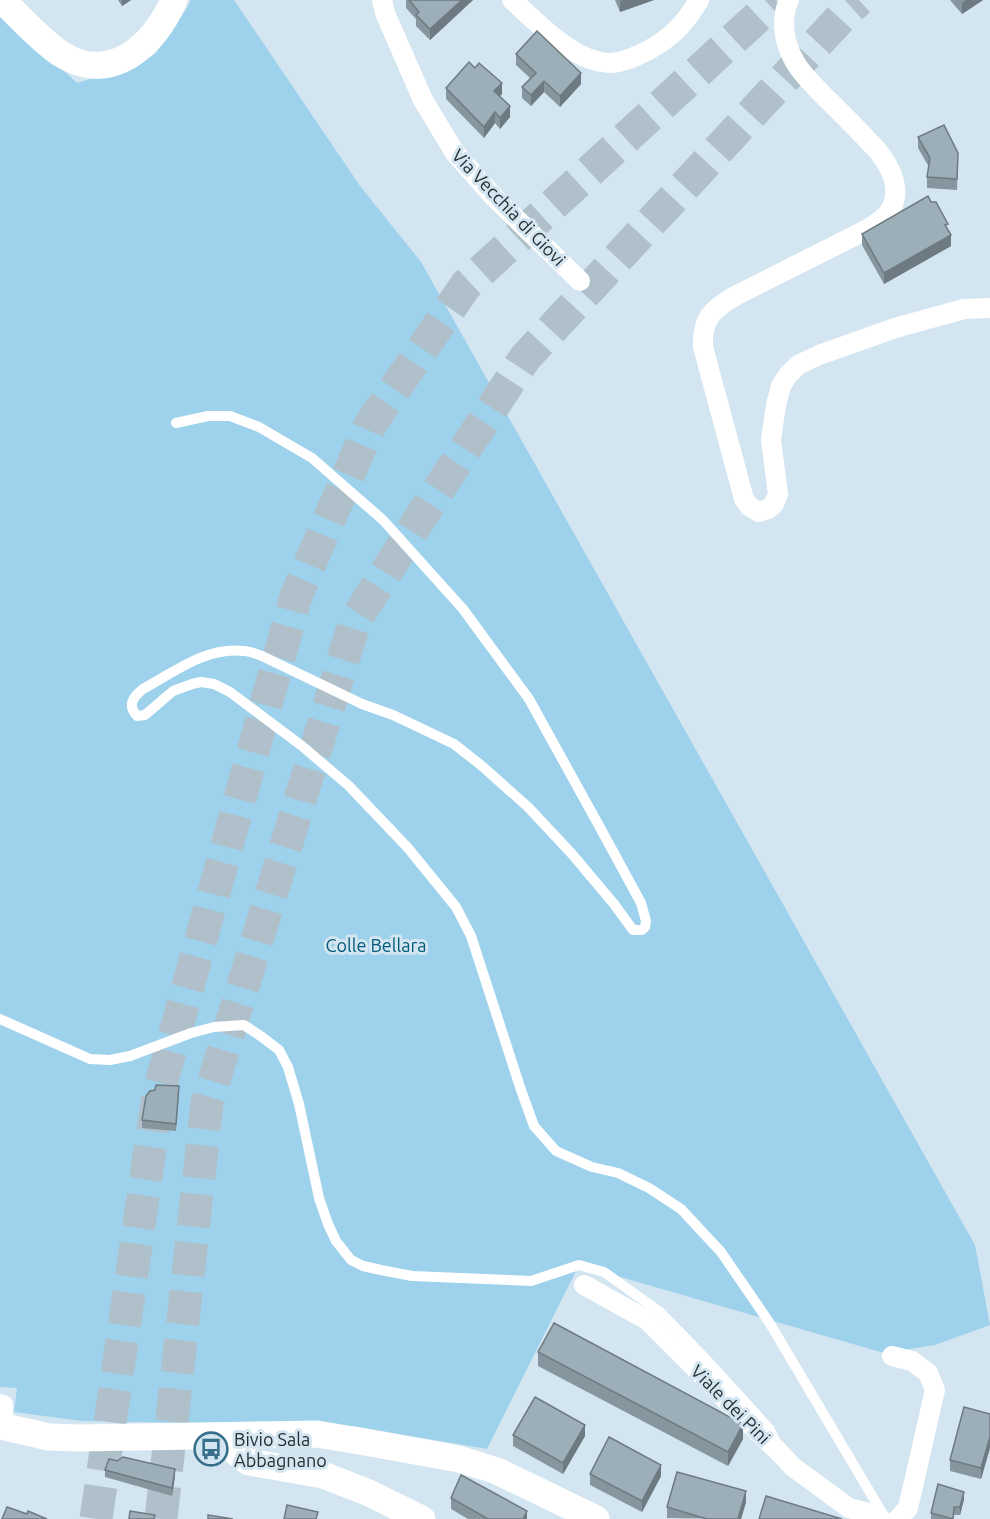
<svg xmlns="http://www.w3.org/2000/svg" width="990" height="1519" viewBox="0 0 990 1519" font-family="Ubuntu,sans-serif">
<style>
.green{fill:#9dd1ec}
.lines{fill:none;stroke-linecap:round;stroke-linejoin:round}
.highway-tunnel{stroke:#b0c0ca;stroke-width:33;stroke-dasharray:33 16;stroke-linecap:butt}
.lane{stroke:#fff;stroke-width:10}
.street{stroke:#fff;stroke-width:20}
.secondary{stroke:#fff;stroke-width:27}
.wall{fill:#86969f}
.shaded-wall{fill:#6d7a82}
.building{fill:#9cafb9;stroke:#6d7a82;stroke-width:1.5}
.labels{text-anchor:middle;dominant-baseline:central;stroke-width:6;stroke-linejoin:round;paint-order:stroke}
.street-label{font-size:18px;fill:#262d31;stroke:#d2e5f0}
.park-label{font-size:18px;fill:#005a7a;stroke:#d2e5f0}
.poi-label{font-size:18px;fill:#262d31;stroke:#d2e5f0;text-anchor:start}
</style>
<rect width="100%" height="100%" fill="#d2e5f0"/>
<polygon class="green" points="191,0 234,0 360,186 421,262 975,1245 990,1325 935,1345 884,1353 579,1265 487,1449 353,1426 82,1421 14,1412 17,1388 0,1387 0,11 77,83 125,69 155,54 187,8"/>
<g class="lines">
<g class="highway-tunnel">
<polyline points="96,1519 158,1095 296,596 370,425 466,285 776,0"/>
<polyline points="161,1519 207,1103 355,621 438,490 525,358 848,10 859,0"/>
</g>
<g class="lane">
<path d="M176,423L208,416H230L259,427L312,458L383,520L463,609L529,699L603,833L641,903L646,921L645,927L642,930H633L614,904L572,854L528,807L482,766L454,744L393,715L362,704L262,656C256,654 250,651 244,651C207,646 174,672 143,689C133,697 127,705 137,716L145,715L173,691L192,684L201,682L214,684L230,692L302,746L349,786L408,848L456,907L471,936L521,1090L534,1126L556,1151L592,1167L618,1173L649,1188L681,1209L721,1252L769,1322L884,1516"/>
<polyline points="0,1019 90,1059 110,1060 130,1056 191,1033 214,1027 244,1025 262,1037 279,1050 288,1067 299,1104 319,1198 328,1224 336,1241 351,1260 363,1266 381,1270 412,1276 531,1281 579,1265 604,1272 660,1312 700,1353 756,1414 770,1430 775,1441"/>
</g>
<g class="street">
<polyline points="382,0 385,13 423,100 455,153 494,197 580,281"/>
<path d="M512,0C538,23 575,64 612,63C625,62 636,56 647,51C671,38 685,24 699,0"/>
<path d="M789,0C780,20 784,43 795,62C802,75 815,86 825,97C843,114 860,132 877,150C891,167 903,191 889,212C883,220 874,225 866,230L735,296C711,310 702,319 703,347L744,499L750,507L759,512L768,509L774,504L778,494L771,440L776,405L781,386L788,375L798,365L819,355L895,328L964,309L990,308"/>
<polyline points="584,1285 647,1320 717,1390 736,1411 777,1450 793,1467 849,1508 876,1515 881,1519"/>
<polyline points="892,1356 912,1361 928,1373 935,1390 908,1508 898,1519"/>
<polyline points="0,1404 3,1405 3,1427"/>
</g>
<g class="secondary">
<path d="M2,0C21,18 39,39 61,54C111,86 154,45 174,0"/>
<polyline points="0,1426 49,1437 78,1438 317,1434 365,1442 459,1459 497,1471 596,1519"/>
<path d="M227,1436C233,1450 236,1454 249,1462L323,1475L369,1493L422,1519"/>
</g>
</g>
<g class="wall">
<polygon points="118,0 131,0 122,6"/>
<polygon points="406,0 473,0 430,40 416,26 416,19 406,8"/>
<polygon points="615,0 654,0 620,12"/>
<polygon points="950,0 983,0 962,14"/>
<polygon points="516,54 581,84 560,107 544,92 531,106 522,98 522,87 530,78 516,65"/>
<polygon points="446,88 502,94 500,96 510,117 500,129 495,123 484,138 446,99"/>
<polygon points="918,137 958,164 957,190 927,188 927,177 929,167 918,148"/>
<polygon points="948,230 951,246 884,284 862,245 862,234"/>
<polygon points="179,1094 176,1131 142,1128 142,1120"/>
<polygon points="538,1352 743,1439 728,1466 538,1366"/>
<polygon points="990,1414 990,1448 981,1479 950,1471 950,1460"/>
<polygon points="513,1435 585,1436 563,1474 513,1446"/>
<polygon points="105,1470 175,1476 172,1496 105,1477"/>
<polygon points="590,1474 661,1476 642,1512 590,1485"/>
<polygon points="451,1498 527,1519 468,1519 451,1509"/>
<polygon points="964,1499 960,1515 954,1515 953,1519 931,1519 931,1513"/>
<polygon points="746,1502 741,1519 667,1518 667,1507"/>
</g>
<g class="shaded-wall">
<polygon points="122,0 131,0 122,6"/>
<polygon points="462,0 473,0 430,40 430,29"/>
<polygon points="623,0 654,0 620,12 620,1"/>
<polygon points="966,0 983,0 962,14 962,3"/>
<polygon points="581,73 581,84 560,107 560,96"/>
<polygon points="544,81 544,92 531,106 531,95"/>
<polygon points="502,83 502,94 494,102 494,91"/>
<polygon points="510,106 510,117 500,129 500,118"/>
<polygon points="495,112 495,123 484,138 484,127"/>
<polygon points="951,235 951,246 884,284 884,273"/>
<polygon points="743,1424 743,1439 728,1466 728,1452"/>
<polygon points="585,1425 585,1436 563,1474 563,1463"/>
<polygon points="990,1437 990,1448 981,1479 981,1468"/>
<polygon points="661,1465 661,1476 642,1512 642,1501"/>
<polygon points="175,1469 175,1476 172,1496 172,1488"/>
<polygon points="746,1491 746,1502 741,1519 738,1519"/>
<polygon points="964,1492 964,1499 960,1515 960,1507"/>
<polygon points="527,1511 527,1519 523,1519"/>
</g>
<g class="building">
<polygon points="409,0 462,0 430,29 416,15 419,12"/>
<polygon points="537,31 581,73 560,96 544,81 531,95 522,87 536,73 516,54"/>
<polygon points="469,62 475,68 479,63 502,83 494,91 510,106 500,118 495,112 484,127 446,88"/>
<polygon points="944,125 958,153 957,179 927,177 930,158 918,137"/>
<polygon points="928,196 931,202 936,202 948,224 945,225 951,235 884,273 862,234"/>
<polygon points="156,1085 179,1086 176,1124 142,1120 146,1096 150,1091 155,1090"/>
<polygon points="554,1323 743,1424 728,1452 538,1352"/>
<polygon points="535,1397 585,1425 563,1463 513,1435"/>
<polygon points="964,1407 990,1414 990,1437 981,1468 950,1460"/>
<polygon points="609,1437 661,1465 642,1501 590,1474"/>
<polygon points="123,1457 175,1469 172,1488 105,1470 109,1459 117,1461"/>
<polygon points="677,1472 746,1491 738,1519 707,1519 667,1507"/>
<polygon points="461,1475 527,1511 523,1519 488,1519 451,1498"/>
<polygon points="938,1484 964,1492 960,1507 954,1507 953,1519 931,1513"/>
<polygon points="766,1496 842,1519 759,1519"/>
<polygon points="287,1505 318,1512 316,1519 284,1519"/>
<polygon points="7,1507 27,1514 28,1511 47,1519 2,1519"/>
<polygon points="130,1511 155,1515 154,1519 129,1519"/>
<polygon points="208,1515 233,1519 208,1519"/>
</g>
<defs>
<g id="bus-ring" transform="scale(1.725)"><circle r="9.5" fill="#d2e5f0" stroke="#38708b" stroke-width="1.5"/><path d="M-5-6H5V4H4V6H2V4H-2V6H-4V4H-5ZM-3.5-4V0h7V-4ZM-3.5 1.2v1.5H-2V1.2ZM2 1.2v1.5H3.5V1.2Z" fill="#38708b"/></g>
</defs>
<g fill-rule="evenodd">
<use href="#bus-ring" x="211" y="1449"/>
</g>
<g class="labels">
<g class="street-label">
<text transform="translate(509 207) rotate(46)">Via Vecchia di Giovi</text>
<text transform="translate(731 1404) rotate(45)">Viale dei Pini</text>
</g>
<g class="park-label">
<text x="376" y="945">Colle Bellara</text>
</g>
<g class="poi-label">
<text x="234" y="1439">Bivio Sala<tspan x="234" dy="21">Abbagnano</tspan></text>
</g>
</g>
</svg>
